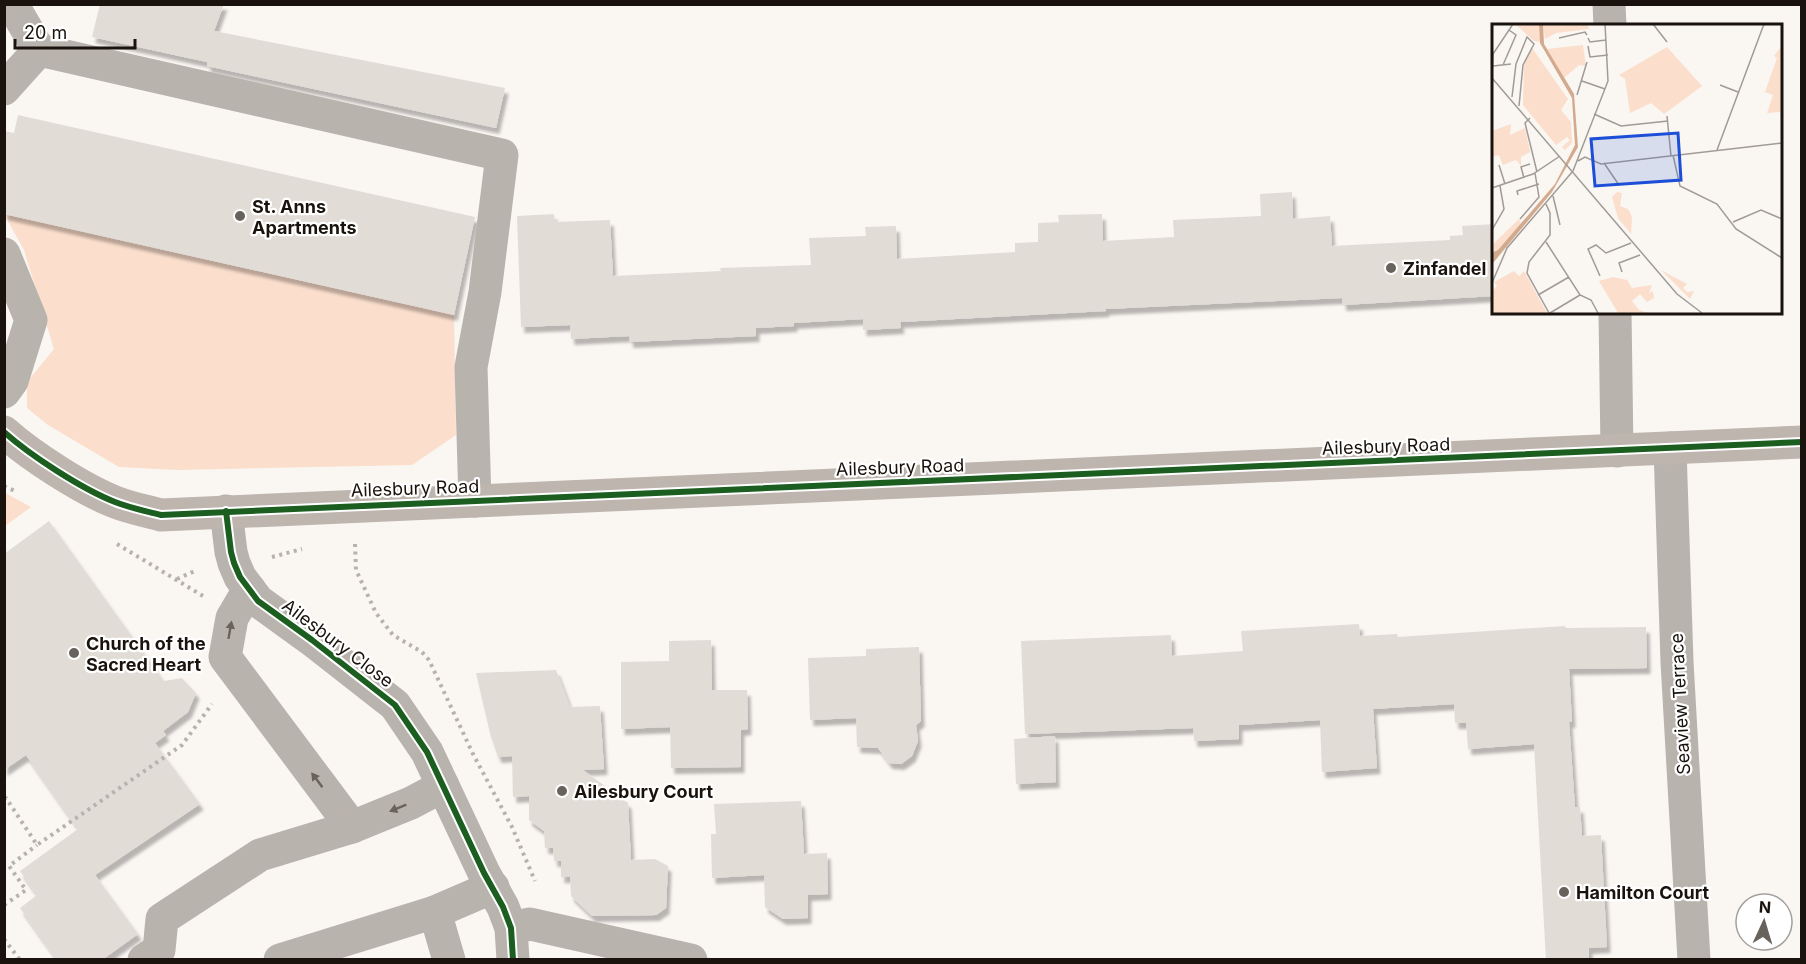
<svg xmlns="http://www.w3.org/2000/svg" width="1806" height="964" viewBox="0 0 1806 964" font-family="Inter,sans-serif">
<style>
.green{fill:#fbdecc}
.building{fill:#e2dcd7;filter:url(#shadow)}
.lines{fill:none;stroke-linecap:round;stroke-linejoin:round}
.path{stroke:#b8b2ae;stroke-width:4;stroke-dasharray:3 4.5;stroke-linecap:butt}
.minor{stroke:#b9b3ad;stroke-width:33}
.major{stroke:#bdb5ae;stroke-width:33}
.cycleway-casing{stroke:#fff;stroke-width:10}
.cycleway{stroke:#1b5e20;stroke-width:6}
.oneway{fill:#69625d}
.poi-dot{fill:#68625d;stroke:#fff;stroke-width:2}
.labels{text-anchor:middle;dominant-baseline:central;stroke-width:4.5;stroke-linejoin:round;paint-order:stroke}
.poi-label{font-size:18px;font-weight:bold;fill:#19120d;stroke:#fff;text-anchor:start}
.street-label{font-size:18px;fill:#19120d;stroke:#fff}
.inset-road{fill:none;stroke:#a09b96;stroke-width:1.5}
.view{fill:#1d4ed8;fill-opacity:0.15;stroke:#1d4ed8;stroke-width:3}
.inset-edge{fill:none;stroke:#19120d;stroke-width:3}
</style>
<defs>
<filter id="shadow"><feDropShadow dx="3.5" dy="6" stdDeviation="1.5" flood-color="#0004"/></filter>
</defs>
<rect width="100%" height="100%" fill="#faf6f2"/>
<g class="green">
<polygon points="4,214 454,315 456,435 412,465 177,470 119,467 48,425 27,408 27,382 54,349 24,250"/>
<polygon points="5,493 31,507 5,526"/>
</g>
<g class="building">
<polygon points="100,4 224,4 214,31 505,88 496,128 207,66 207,62 92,37"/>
<polygon points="18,115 475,217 454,315 4,214 4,131 14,133"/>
<polygon points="1292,192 1293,219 1330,216 1332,246 1450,240 1450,236 1463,235 1462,226 1494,224 1494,296 1343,305 1342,298 1106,309 1106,311 900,322 901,328 863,330 863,319 794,323 794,326 756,328 756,336 630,342 629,336 571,339 570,325 521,327 517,216 554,214 555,222 610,220 613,276 721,271 720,268 811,265 809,238 866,236 865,227 896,226 897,259 1015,252 1015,243 1038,242 1038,223 1059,222 1058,215 1102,214 1103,241 1174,237 1173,220 1261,216 1260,194"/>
<polygon points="49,521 164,681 182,678 196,693 188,712 163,731 166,735 155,743 200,804 95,875 138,934 102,960 57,960 20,908 37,895 20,871 78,829 26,755 4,770 4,554"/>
<polygon points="1359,624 1360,636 1397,634 1398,637 1565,626 1566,628 1646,627 1647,668 1569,669 1572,722 1569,722 1575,807 1580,807 1582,836 1601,835 1607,947 1589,948 1589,960 1546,960 1534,744 1468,749 1466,723 1455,723 1454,704 1373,709 1377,768 1322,772 1320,720 1239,725 1239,739 1194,741 1193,728 1025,734 1021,641 1171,635 1172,656 1243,651 1241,631"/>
<polygon points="711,640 712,690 747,690 748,729 741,730 741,767 671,768 670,727 621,729 621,662 669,661 669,641"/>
<polygon points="919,647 921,721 916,725 918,741 912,756 901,764 889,763 878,748 857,747 856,718 810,720 808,658 866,656 866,649"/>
<polygon points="556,670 570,707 600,706 604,769 583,770 628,803 631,860 655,859 668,866 666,908 656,915 592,916 571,896 570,877 561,877 561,861 554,861 553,848 545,848 544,831 529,820 529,796 513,797 512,756 498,757 490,733 476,673"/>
<polygon points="1055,736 1056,782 1016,784 1014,739"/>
<polygon points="801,801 804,854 827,853 828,894 808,895 808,918 783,919 765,907 764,875 712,878 711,834 716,834 714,804"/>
</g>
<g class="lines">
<g class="path">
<polyline points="4,486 17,492"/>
<polyline points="117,544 203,596"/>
<polyline points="355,544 356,570 376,613 393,635 422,652 429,660 473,754 512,827 535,881"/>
<polyline points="272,557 302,549"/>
<polyline points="177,579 197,570"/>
<polyline points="4,799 6,798 37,845 182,745 212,704"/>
<polyline points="4,905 26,890 9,866 37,845"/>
<polyline points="4,939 20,960"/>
</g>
<g class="minor">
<polyline points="12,4 39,50 502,155 485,292 471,367 475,501"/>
<polyline points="1609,4 1610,26"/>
<polyline points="4,89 39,50"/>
<polyline points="4,254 31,320 12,381 4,392"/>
<polyline points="1615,312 1617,451"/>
<polyline points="1670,448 1677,662 1694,960"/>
<polyline points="226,511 231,552 234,563 240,577 258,601 312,640 395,705 427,752 484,873 503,907 511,928 513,960"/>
<polyline points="249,589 232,618 225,657 352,827"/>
<polyline points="511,928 530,924 691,960"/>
<polyline points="144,960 159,950 162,919 260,855 352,827 411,803 443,786"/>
<polyline points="280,960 435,912"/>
<polyline points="449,960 435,912 493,887"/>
</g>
<path class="major" d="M4,432C31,456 82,489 115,502C130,508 146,511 161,515L1802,442"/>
<g class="cycleway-casing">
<g id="cycleway">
<path d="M4,432C31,456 82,489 115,502C130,508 146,511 161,515L1802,442"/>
<polyline points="226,511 231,552 234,563 240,577 258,601 312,640 395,705 427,752 484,873 503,907 511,928 513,960"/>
</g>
</g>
<use href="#cycleway" class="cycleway"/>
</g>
<defs><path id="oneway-solid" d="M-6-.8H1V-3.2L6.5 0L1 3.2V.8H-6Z" transform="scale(1.5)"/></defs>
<g class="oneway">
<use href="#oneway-solid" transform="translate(230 630) rotate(-80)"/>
<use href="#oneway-solid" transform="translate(317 780) rotate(-127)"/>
<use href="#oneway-solid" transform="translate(398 808) rotate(158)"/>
</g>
<g class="poi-dot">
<circle cx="240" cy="216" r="6"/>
<circle cx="1391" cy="268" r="6"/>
<circle cx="74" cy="653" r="6"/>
<circle cx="562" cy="791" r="6"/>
<circle cx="1564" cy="892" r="6"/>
</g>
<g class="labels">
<g class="poi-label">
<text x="252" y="206">St. Anns<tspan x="252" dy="21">Apartments</tspan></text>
<text x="1403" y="268">Zinfandel</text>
<text x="86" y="643">Church of the<tspan x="86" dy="21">Sacred Heart</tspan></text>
<text x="574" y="791">Ailesbury Court</text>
<text x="1576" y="892">Hamilton Court</text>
</g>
<g class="street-label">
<text transform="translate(1386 446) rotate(-2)">Ailesbury Road</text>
<text transform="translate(900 467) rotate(-2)">Ailesbury Road</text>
<text transform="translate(415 488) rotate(-2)">Ailesbury Road</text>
<text transform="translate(338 643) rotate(37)">Ailesbury Close</text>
<text transform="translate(1680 704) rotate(-93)">Seaview Terrace</text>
</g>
</g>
<g transform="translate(1492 24)">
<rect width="290" height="290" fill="#faf6f2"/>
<path d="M23,0H47L48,18L42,17ZM95,0L97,5L64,9L53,15L51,0ZM91,21L94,42L87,41L72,54L55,25ZM175,23L210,62L172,90L159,79L138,89L133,55L127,51ZM289,23L290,94H289L288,88L275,89L281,71L273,68L285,34L282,32ZM40,24L76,75L69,86L79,98L80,119L73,126L70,123L78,116L75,113L64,121L31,81L32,41ZM19,100L18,111L33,104L38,128L29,133V142L24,136L11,141L7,131L0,133V107ZM125,168L130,169L128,182L136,185L140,193L139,210L126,194L120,173ZM27,195L29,200L6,226L0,228V221ZM169,246L195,260L191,264L195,268L202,267L198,275ZM22,247L27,252L32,247L55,289H0V267L5,262L2,258ZM121,253L135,256L140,264L160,261L157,269L161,267L162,274L155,278L148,270L140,277L147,286L156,289H126L107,257Z" fill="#fbdecc"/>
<path d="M47,0H51L52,20L82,70L86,123L60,168L1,239V228L6,226L63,160L83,121L80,74L48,19Z" fill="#d3aa8e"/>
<path class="inset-road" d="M161,0L175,18M67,14L93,8L95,11M96,14L98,18L114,16M96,22L98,33L116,31M11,41L24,11L17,6M1,42L19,40M0,53L1,30L21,0M0,54L185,270L210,289M90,57L113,65M228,61L246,68M85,71L95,38M20,73L24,40L35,13L42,20L31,41L27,82M102,90L129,102L176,97M175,92L179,132M38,94L33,99L45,148M225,126L272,0M181,131L188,162L225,180L244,205L290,234M86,137L93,133L109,140L290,119M112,139L127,161M7,141L13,160M81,147L116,57L113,0M32,154L29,143L38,140M0,164L41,150L68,132M26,171L25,167L47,160M61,172L68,201M54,180L58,189V211L37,238L35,249L57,289M28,195L47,173L43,149M241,198L269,186L290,195M0,206L12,185L8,162M54,218L88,271L99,276L106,289M130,248L127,239L148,231M108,252L96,225L104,221L114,229L139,219M0,259L15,224L81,147M46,271L77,253M58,289L88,271"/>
<path class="view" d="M186,109L189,156L103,162L99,115Z"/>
<rect width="290" height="290" class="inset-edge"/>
</g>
<rect width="1806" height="964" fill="none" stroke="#19120d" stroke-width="12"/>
<g transform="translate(1764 922) rotate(4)"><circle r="28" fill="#ffffff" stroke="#a3a09e" stroke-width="1.5"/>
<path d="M0-4.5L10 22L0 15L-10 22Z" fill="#68625d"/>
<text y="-9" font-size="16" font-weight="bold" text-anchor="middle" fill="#19120d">N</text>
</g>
<path d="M15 39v9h120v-9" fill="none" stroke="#19120d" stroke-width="3"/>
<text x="24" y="39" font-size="18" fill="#19120d" stroke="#ffffff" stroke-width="4.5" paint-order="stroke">20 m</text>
</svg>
